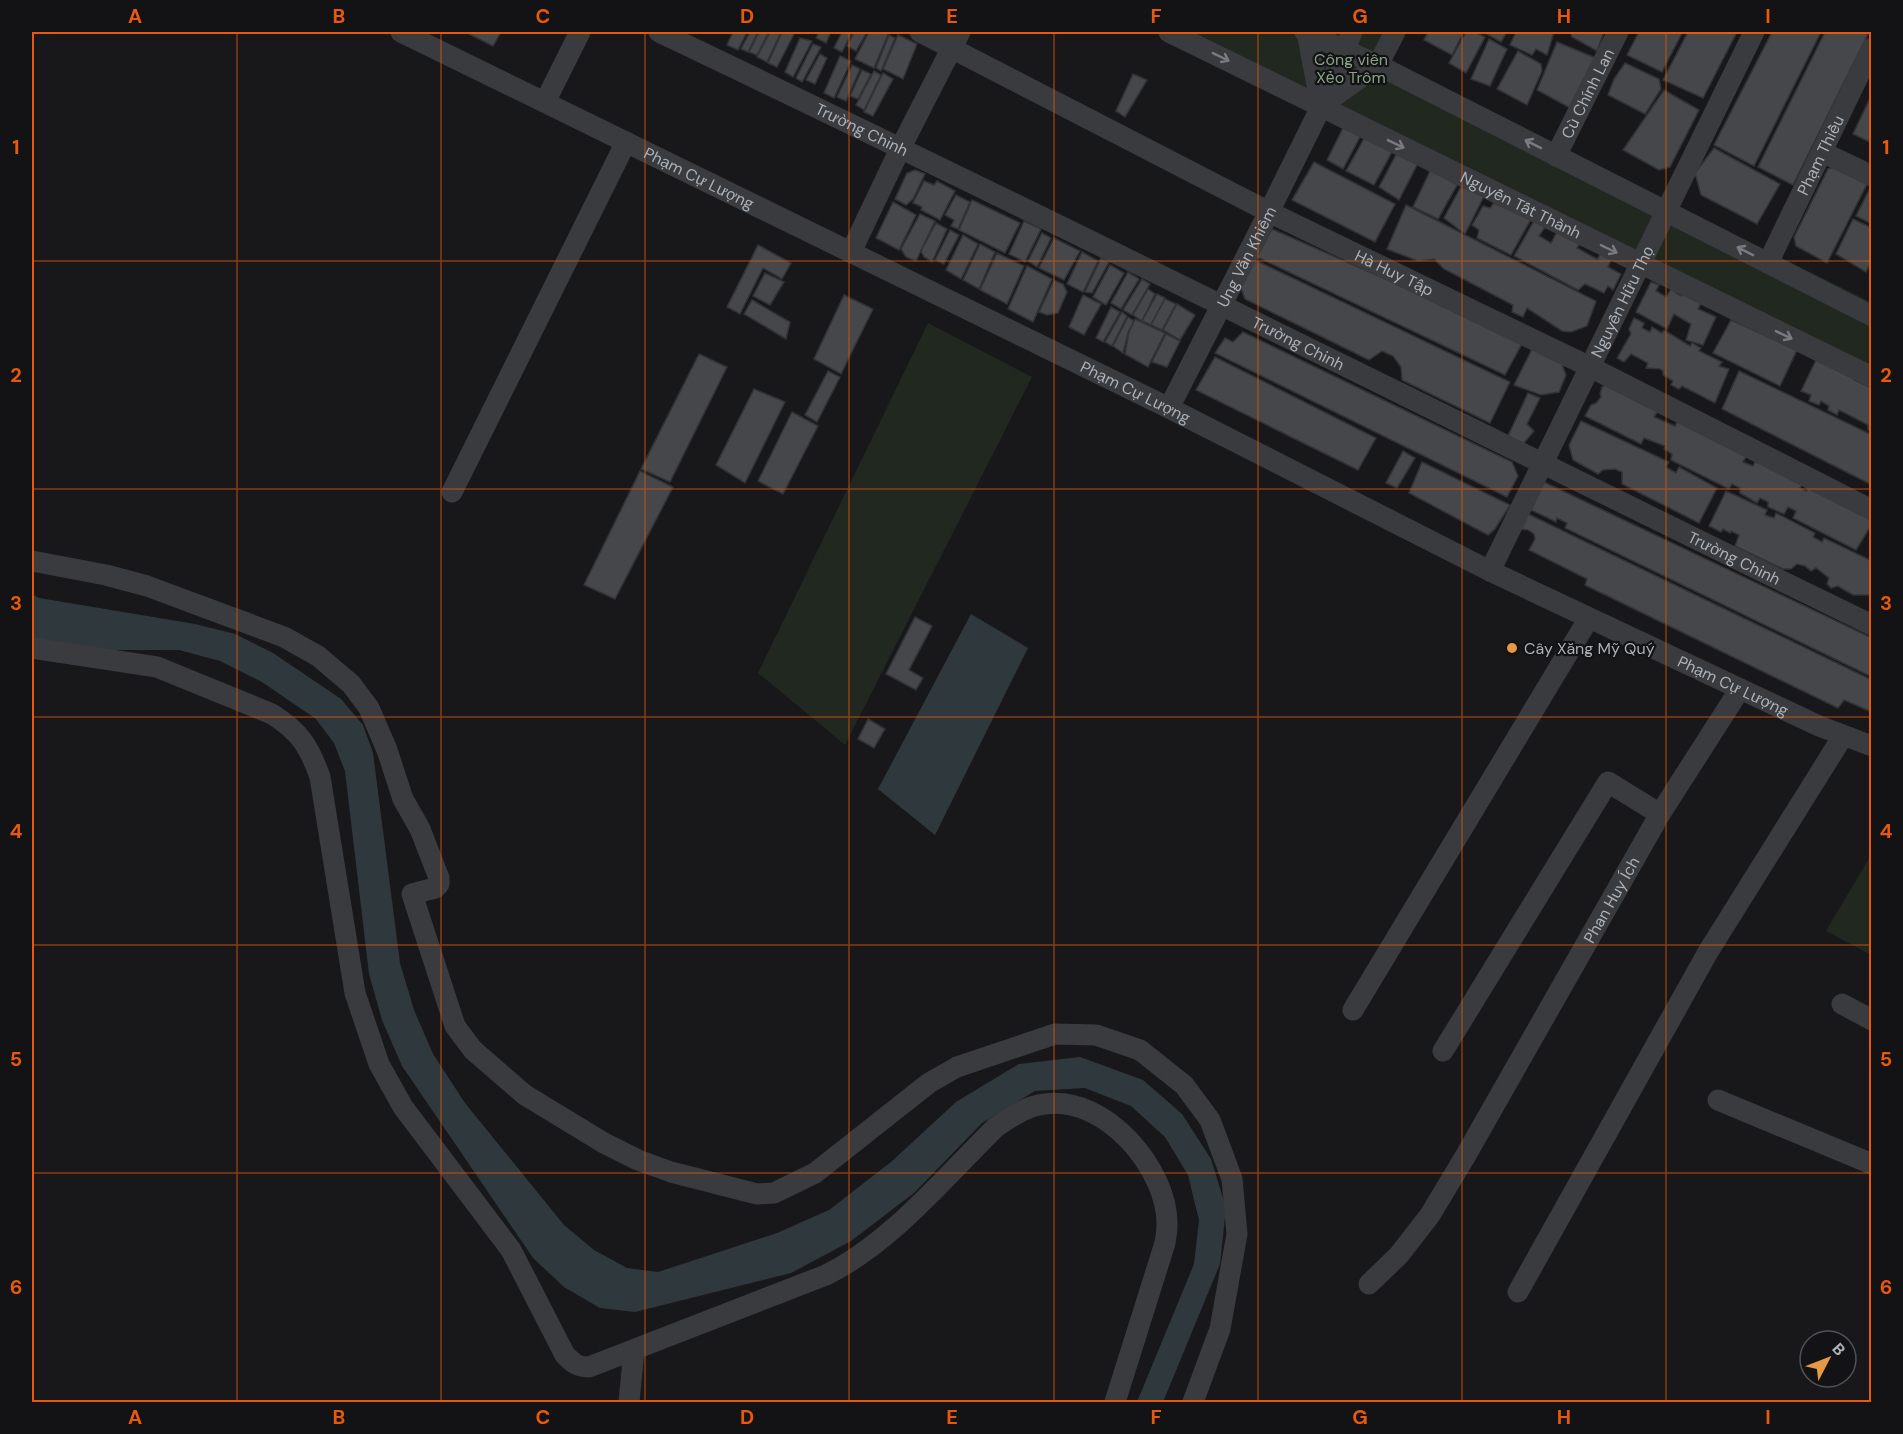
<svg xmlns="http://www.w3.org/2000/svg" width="1903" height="1434" viewBox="0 0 1903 1434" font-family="'DM Sans',sans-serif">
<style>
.green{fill:#202820}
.water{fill:#2f393d}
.building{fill:#45474a;stroke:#323336;stroke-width:1.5}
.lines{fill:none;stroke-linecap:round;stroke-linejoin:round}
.minor{stroke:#393b3f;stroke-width:21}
.oneway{stroke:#787c82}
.grid{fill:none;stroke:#e8590c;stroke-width:1.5;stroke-opacity:0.55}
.poi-dot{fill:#e49946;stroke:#131315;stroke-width:2}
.labels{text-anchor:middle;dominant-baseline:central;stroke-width:4.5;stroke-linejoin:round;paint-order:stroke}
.park-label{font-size:16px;fill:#87a284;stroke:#131315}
.street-label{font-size:16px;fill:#abb1b9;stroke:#131315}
.poi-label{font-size:16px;fill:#abb1b9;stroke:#131315;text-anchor:start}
.neatline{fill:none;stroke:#e8590c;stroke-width:2}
.grid-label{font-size:20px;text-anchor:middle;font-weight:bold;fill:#e8590c}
</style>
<rect width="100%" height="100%" fill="#18181a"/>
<g class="green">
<polygon points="1193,32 1323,32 1330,35 1332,32 1404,32 1390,65 1871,302 1871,366"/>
<polygon points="928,323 1032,377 845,745 758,673"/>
<polygon points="1871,855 1871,955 1826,931"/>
</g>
<g class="water">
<polygon points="32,594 39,598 195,624 235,634 273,653 341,699 363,725 373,753 400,963 414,1010 433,1054 465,1103 564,1225 594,1250 627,1268 658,1272 777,1233 829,1210 891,1162 956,1102 1019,1064 1080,1057 1143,1080 1182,1114 1211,1159 1226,1208 1220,1264 1163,1402 1137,1402 1194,1264 1199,1220 1188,1175 1165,1137 1131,1106 1085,1088 1035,1091 982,1123 914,1193 851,1241 791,1273 635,1312 600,1308 564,1287 533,1258 402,1066 382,1020 369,974 345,771 334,743 316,719 262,682 220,661 179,650 86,650 32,640"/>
<polygon points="971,614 1028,648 935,835 878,789"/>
</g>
<g class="building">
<polygon points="465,32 501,32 493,46"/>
<polygon points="733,32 747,32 738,50 727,45"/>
<polygon points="750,32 758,32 748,52 741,49"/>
<polygon points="759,32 769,32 757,55 749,52"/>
<polygon points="770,32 781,32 767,62 757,57"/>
<polygon points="782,32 795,32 777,67 768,63"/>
<polygon points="819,32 831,32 826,43 816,38"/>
<polygon points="842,32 852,32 842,52 834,48"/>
<polygon points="854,32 867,32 856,51 847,46"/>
<polygon points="869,32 889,32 874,68 855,59"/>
<polygon points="1428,32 1461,32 1463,33 1452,55 1424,40"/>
<polygon points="1466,32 1475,32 1485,37 1466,73 1449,63"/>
<polygon points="1483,32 1507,32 1501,42"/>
<polygon points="1516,32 1554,32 1547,55 1536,49 1532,55 1510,45"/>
<polygon points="1570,32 1604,32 1597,51 1572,37"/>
<polygon points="1639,32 1682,33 1662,72 1627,55"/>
<polygon points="1688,32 1737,32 1703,98 1663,80"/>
<polygon points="1772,32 1821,32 1754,166 1714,145"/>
<polygon points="1825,32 1869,32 1793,185 1758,167"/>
<polygon points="889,35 895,38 881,71 876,68"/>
<polygon points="898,35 917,44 903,79 883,69"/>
<polygon points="800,38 812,41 793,77 785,72"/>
<polygon points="1489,39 1507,49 1490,86 1471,79"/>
<polygon points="1557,42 1598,59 1572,109 1537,90"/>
<polygon points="813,44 821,47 802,82 796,78"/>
<polygon points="1518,51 1541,64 1542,71 1527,105 1497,89"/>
<polygon points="820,54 827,58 815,84 806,80"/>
<polygon points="840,56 851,61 834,98 824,93"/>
<polygon points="1625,63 1659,79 1661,89 1645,114 1608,95 1614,79"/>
<polygon points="852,65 860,69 846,101 837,97"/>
<polygon points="862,70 871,74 858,99 850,96"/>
<polygon points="874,71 881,75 864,110 856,105"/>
<polygon points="883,73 893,79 873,116 864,112"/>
<polygon points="1133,74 1147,80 1125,117 1116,111"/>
<polygon points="1664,90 1699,110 1670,167 1659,170 1623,150"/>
<polygon points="1872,94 1872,143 1853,134"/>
<polygon points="1345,124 1362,133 1343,169 1327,160"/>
<polygon points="1366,135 1393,150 1374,185 1346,171"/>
<polygon points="1714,148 1780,184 1757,224 1701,195 1695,173"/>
<polygon points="1397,153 1418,163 1399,200 1379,187"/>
<polygon points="1314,162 1395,204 1375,242 1292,200"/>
<polygon points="1843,165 1869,180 1827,263 1796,246 1794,237 1828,169"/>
<polygon points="1432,167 1457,185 1438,219 1413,207"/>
<polygon points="915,170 925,174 913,199 906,205 895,199 907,173"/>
<polygon points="924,181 934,185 937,181 955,191 940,220 921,210 922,207 913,203"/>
<polygon points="1463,183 1484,196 1465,234 1444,218"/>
<polygon points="1872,184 1872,224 1856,216"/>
<polygon points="956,195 970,202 958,229 951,226 954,220 945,215"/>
<polygon points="972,200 1020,223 1005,253 959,230"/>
<polygon points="893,202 916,215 899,250 876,238"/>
<polygon points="1494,203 1531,219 1511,255 1477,238 1479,230 1472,225 1483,206 1490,208"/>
<polygon points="1406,205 1596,301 1587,326 1571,332 1562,331 1527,308 1523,317 1512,312 1513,305 1444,269 1434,259 1418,261 1387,249"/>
<polygon points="920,214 935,221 916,261 906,257 901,249"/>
<polygon points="1853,219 1872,228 1872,260 1866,272 1836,254"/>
<polygon points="1024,221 1041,229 1025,262 1009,254"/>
<polygon points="1534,221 1545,227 1539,236 1551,243 1558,230 1581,242 1577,248 1597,259 1603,251 1612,258 1608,267 1621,274 1613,290 1608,286 1604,293 1585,284 1578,290 1514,256"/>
<polygon points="936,223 947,229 932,262 924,257 921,251"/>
<polygon points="1272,229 1524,340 1505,375 1257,257"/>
<polygon points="950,230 959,235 944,264 935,260"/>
<polygon points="1042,233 1051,238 1037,267 1028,261"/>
<polygon points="963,235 978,244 961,279 946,270"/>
<polygon points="1054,238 1080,251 1064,280 1039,268"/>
<polygon points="980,244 995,252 979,289 963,280"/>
<polygon points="758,245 791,263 782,279 763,268 740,314 727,307"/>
<polygon points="1082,252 1098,261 1083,292 1067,284"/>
<polygon points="997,253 1024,266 1007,304 980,290"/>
<polygon points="1101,258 1109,262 1092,293 1085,292"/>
<polygon points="1255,260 1510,382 1490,423 1402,380 1401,367 1393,356 1382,351 1369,360 1245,299 1240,286"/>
<polygon points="1110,265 1124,273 1106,305 1093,297"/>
<polygon points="1027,266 1052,279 1033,322 1008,309"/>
<polygon points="1128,272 1139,279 1121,309 1111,303"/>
<polygon points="765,273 784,282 770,305 753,296"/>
<polygon points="1142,279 1150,284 1132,315 1123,310"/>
<polygon points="1054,280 1063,284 1067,292 1058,313 1047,315 1039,312"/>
<polygon points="1651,282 1659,285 1656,291 1666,297 1671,289 1681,296 1683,291 1703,300 1698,309 1716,317 1703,345 1686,340 1691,324 1674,314 1667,329 1636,312"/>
<polygon points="1148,289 1155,294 1142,321 1133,315"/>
<polygon points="1157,294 1165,298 1151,325 1142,321"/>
<polygon points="844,295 873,309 841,374 814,359"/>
<polygon points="1083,295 1101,304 1084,335 1069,327"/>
<polygon points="1165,299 1176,304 1162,330 1151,325"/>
<polygon points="752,300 790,322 786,339 744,314"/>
<polygon points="1177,304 1195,315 1180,340 1163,330"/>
<polygon points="1111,307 1120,312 1103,342 1096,338"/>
<polygon points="1122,312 1127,316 1112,346 1105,342"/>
<polygon points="1128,317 1134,321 1128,333 1123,353 1113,346"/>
<polygon points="1634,318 1644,323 1642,328 1650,332 1652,327 1662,333 1664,330 1690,346 1692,343 1701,348 1699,351 1722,362 1719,366 1729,369 1715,403 1682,386 1679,389 1671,385 1673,381 1663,375 1663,371 1660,369 1646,368 1648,363 1631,354 1624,362 1617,358 1631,334 1629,329"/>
<polygon points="1135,319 1165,333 1148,367 1125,354 1129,332"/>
<polygon points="1731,320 1797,350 1780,386 1713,353"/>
<polygon points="1243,332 1512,462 1518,476 1507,497 1215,353 1225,338 1233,342"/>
<polygon points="1166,334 1180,341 1167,367 1152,362"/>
<polygon points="1533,347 1561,362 1566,375 1559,392 1541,395 1514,385"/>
<polygon points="699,354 727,367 670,482 641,469"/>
<polygon points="1215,357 1376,438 1358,470 1196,390"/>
<polygon points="1816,360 1857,376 1854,380 1872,388 1872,431 1868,430 1868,425 1849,415 1839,410 1837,415 1828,410 1829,406 1821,401 1819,405 1809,401 1811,395 1801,391"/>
<polygon points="828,371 840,377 817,422 805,415"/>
<polygon points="1739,371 1872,435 1872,485 1722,409"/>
<polygon points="1607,384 1658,411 1654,417 1675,426 1679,418 1747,455 1743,462 1753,466 1755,462 1804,480 1800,488 1806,491 1813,482 1872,520 1872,524 1856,550 1793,518 1796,511 1788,507 1784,514 1768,507 1768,502 1760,498 1757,503 1740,493 1740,488 1732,484 1729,489 1671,460 1672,454 1664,449 1665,446 1644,438 1641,444 1585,416 1591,405 1596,403 1601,397 1600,394 1602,387"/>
<polygon points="754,389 785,402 745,483 716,465"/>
<polygon points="1528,393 1540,398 1527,424 1534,431 1523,444 1508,436"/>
<polygon points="792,412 818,426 783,494 758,481"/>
<polygon points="1581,421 1669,462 1666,467 1676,473 1679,467 1717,488 1699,523 1622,484 1622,472 1615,469 1603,470 1598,474 1573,460 1569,445"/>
<polygon points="1403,451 1415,458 1397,488 1386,483"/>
<polygon points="1422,462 1510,505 1495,529 1488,535 1409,493"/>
<polygon points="640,471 673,487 615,599 584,585"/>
<polygon points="1544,482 1872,638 1872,677 1565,528 1567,523 1557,518 1556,522 1531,510"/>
<polygon points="1726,491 1767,510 1765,515 1774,518 1776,513 1815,533 1813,537 1822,542 1824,538 1872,561 1872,590 1869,595 1853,595 1838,586 1831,588 1827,584 1829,578 1816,568 1811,571 1805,566 1797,564 1791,569 1783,569 1735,546 1739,535 1731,531 1730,533 1723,529 1721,532 1709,526"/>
<polygon points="1528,514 1872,680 1872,712 1844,700 1838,708 1585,585 1587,579 1529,550 1535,539 1534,534 1528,530 1520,529"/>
<polygon points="915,617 932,626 909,670 923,678 916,690 886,674"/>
<polygon points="868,719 885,729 874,748 858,739"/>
</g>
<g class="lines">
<g class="minor">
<path id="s1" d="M401,32L1169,408L1490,571L1819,726L1872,746"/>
<path id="s2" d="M659,32C1065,225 1467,428 1872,625"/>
<path id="s3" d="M920,32L1269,212L1590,367L1872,510"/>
<path id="s4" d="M1169,32L1872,377"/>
<polyline points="1305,32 1378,65 1872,316"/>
<polyline points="1307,32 1321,106"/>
<polyline points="545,102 580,32"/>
<polyline points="1321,106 1378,65 1395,32"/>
<polyline points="1822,152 1872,176"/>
<path id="s5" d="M1556,156L1618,32"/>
<polyline points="851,252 901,147 960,32"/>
<path id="s6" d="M1768,263L1872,48"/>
<path id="s7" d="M1169,408L1269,212L1321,107L1352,32"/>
<polyline points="452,492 626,142"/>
<polyline points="32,561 106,575 147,586 284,637 318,656 351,684 369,708 387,750 403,799 420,829 439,878 439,884 435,888 412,894 455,1026 473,1050 525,1095 604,1143 638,1160 671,1172 757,1194 774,1193 815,1173 929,1083 957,1067 1055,1034 1096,1035 1140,1050 1184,1085 1210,1120 1232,1179 1237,1234 1220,1329 1193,1402"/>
<path id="s8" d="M1490,571L1754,32"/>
<path d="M32,648L157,667L272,714C300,732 309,746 320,777L355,993L379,1064L403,1107L511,1250L565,1355C573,1363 577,1367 589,1367L826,1275C891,1243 944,1178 996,1127C1011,1117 1026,1106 1045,1104C1105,1095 1168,1169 1167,1225C1167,1231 1166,1237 1165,1243L1115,1402"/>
<polyline points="1842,1004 1872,1020"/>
<polyline points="1353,1010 1589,618"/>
<polyline points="1443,1051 1608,782 1660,814"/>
<polyline points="1718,1100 1872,1164"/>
<path id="s9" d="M1369,1284L1399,1255L1430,1215L1466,1155L1660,814L1740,689"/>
<polyline points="1518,1292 1708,952 1843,736"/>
<polyline points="629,1402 634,1350"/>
</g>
</g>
<defs><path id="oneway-shaft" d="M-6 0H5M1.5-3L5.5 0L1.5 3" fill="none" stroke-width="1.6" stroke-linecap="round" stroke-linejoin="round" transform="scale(1.5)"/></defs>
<g class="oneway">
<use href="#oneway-shaft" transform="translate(1221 57) rotate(26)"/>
<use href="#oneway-shaft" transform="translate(1396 144) rotate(26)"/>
<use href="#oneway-shaft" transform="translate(1533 144) rotate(-153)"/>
<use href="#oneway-shaft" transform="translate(1609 249) rotate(26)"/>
<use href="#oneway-shaft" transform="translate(1745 251) rotate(-153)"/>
<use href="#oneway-shaft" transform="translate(1784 335) rotate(26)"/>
</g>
<path class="grid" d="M237,32V1402M441,32V1402M645,32V1402M849,32V1402M1054,32V1402M1258,32V1402M1462,32V1402M1666,32V1402M32,261H1872M32,489H1872M32,717H1872M32,945H1872M32,1173H1872"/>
<circle class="poi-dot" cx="1512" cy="648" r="6"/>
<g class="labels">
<g class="park-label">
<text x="1351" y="59">Công viên<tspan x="1351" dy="18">Xẻo Trôm</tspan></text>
</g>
<g class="street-label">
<text stroke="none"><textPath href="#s5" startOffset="70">Cù Chính Lan</textPath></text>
<text stroke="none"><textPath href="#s2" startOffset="225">Trường Chinh</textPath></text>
<text stroke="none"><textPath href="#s6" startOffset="120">Phạm Thiều</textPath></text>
<text stroke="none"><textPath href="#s1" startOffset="332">Phạm Cự Lượng</textPath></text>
<text stroke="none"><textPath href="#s4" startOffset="392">Nguyễn Tất Thành</textPath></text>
<text stroke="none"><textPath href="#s7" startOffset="170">Ung Văn Khiêm</textPath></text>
<text stroke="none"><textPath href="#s3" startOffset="532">Hà Huy Tập</textPath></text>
<text stroke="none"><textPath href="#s8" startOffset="300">Nguyễn Hữu Thọ</textPath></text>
<text stroke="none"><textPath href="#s2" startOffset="711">Trường Chinh</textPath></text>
<text stroke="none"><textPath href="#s1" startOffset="818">Phạm Cự Lượng</textPath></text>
<text stroke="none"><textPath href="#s2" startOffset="1197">Trường Chinh</textPath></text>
<text stroke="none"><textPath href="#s1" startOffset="1484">Phạm Cự Lượng</textPath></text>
<text stroke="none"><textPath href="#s9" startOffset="456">Phan Huy Ích</textPath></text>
</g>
<g class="poi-label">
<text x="1524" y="648">Cây Xăng Mỹ Quý</text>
</g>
</g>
<rect width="1903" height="1434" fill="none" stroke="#131315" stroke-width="66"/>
<g transform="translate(1828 1359) rotate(48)"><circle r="28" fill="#131315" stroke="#505257" stroke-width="1.5"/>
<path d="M0-4.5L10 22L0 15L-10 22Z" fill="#e49946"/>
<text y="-9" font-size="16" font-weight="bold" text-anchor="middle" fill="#abb1b9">B</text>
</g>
<rect x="33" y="33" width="1837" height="1368" class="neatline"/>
<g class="grid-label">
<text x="135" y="23">A</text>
<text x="339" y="23">B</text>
<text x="543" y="23">C</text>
<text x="747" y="23">D</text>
<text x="952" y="23">E</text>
<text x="1156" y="23">F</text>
<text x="1360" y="23">G</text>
<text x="1564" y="23">H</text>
<text x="1768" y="23">I</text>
<text x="16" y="154">1</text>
<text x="1886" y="154">1</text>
<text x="16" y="382">2</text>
<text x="1886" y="382">2</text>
<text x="16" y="610">3</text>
<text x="1886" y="610">3</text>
<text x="16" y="838">4</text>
<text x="1886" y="838">4</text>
<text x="16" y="1066">5</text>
<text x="1886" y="1066">5</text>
<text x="16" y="1294">6</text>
<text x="1886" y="1294">6</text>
<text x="135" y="1424">A</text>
<text x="339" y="1424">B</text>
<text x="543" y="1424">C</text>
<text x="747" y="1424">D</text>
<text x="952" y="1424">E</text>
<text x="1156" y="1424">F</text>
<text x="1360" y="1424">G</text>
<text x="1564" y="1424">H</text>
<text x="1768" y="1424">I</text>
</g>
</svg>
